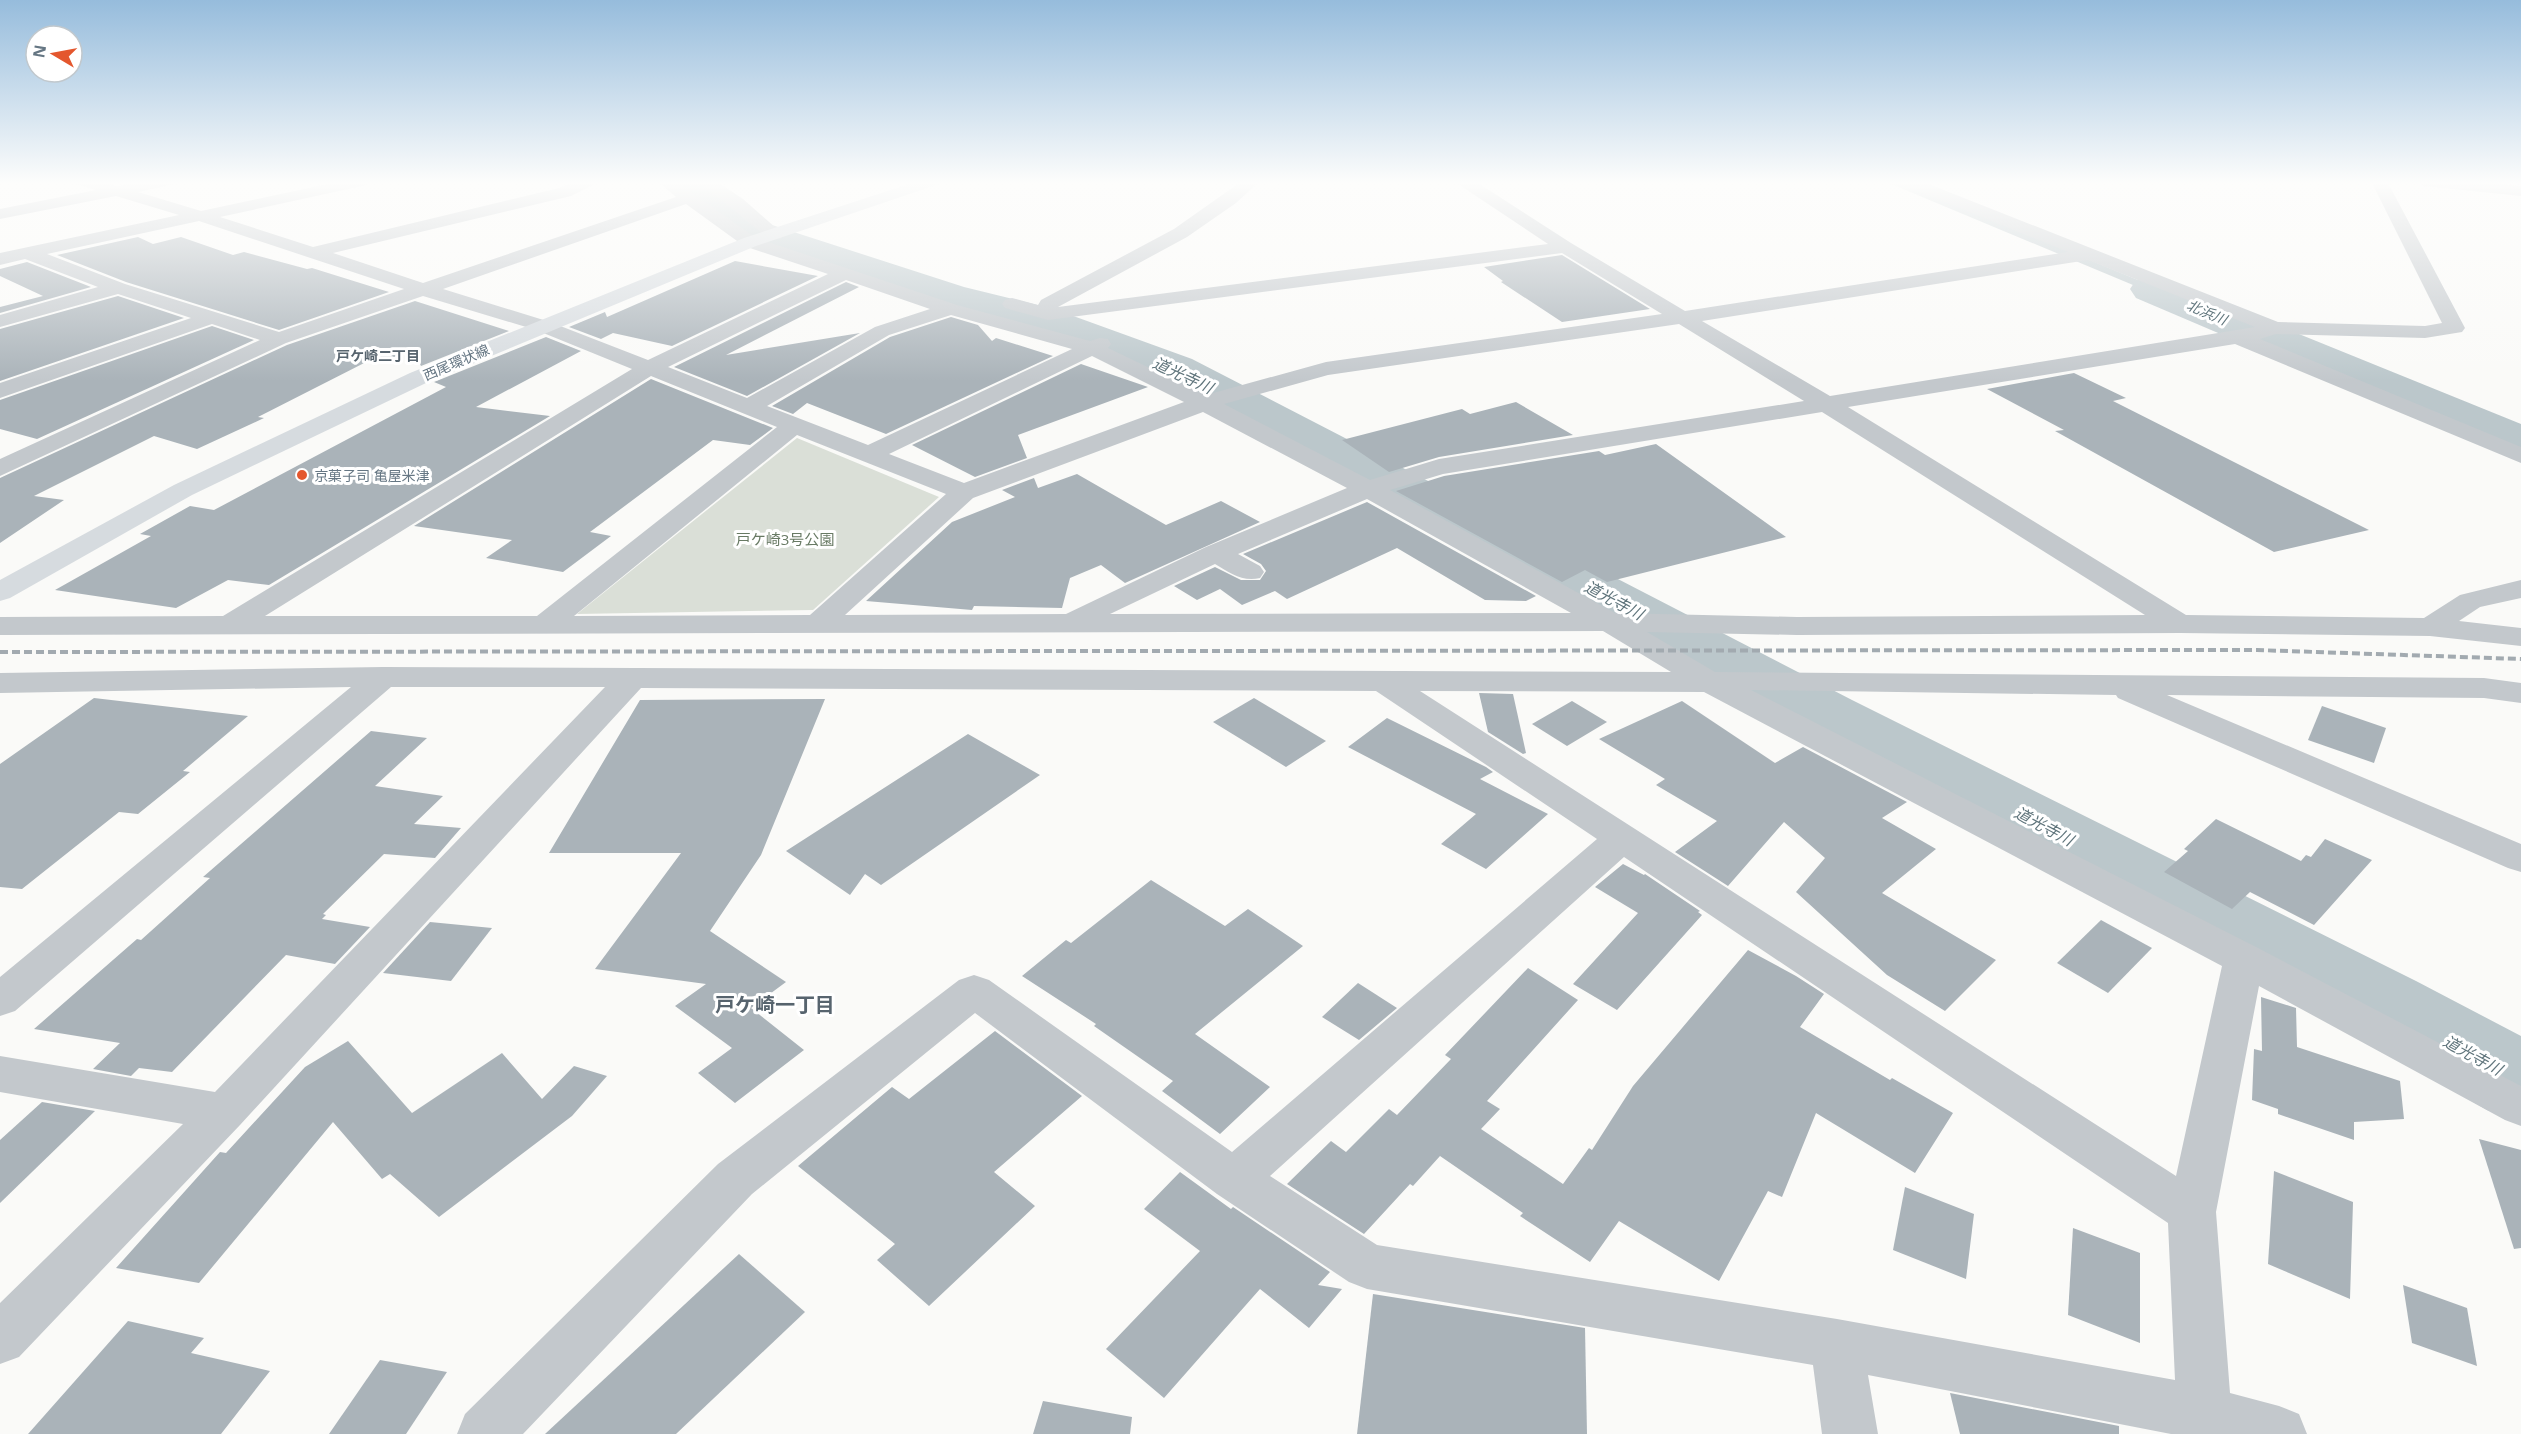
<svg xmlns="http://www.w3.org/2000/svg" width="2521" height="1434" viewBox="0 0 2521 1434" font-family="'Open Sans','Noto Sans JP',sans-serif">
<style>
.green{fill:#dadfd7}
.water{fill:#bbc7cb}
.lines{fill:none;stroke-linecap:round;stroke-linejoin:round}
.river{fill:#bbc7cb;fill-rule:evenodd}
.building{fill:#aab3b9}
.minor{fill:#c3c8cc;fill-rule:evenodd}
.major{fill:#d6dbdf;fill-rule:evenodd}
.rail{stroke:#a2aab0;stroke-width:4;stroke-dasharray:8 4;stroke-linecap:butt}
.poi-dot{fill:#e4572e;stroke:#fff;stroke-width:2}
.labels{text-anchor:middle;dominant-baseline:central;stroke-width:6;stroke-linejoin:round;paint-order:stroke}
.far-water-label{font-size:14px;font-style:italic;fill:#60757c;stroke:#fff}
.far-neighbourhood-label{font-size:14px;font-weight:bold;fill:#57646e;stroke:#fff}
.far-street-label{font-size:14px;fill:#657683;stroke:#fff}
.far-poi-label{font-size:14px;fill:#657683;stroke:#fff;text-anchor:start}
.park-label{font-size:15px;fill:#687a64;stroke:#fff}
.water-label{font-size:16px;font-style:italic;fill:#60757c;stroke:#fff}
.near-neighbourhood-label{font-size:20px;font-weight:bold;fill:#57646e;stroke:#fff}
</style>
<rect width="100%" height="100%" fill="#fafaf8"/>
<polygon class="green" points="797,438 939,497 813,610 577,614"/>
<g class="water">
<polygon points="1884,181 1899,181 2249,326 2236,328"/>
<polygon points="2284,342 2521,438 2521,449 2272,343"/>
</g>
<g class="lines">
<g class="river">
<polygon points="663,181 704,181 759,220 772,225 964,287 1054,309 1192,359 1852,700 2416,981 2521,1036 2521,1121 2487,1110 2352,1031 1158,379 1022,329 934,305 744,241 731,236 668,189"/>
<polygon points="2151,276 2166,280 2521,424 2521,459 2502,454 2136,298 2130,289 2136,280"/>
</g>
</g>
<g class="building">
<polygon points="138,237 153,244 181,237 233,255 244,252 307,269 312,268 389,292 279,330 126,282 57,255"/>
<polygon points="1562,255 1650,309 1562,322 1501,282 1503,281 1484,267"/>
<polygon points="735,261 818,276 672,346 613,333 601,339 569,327 605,312 607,317"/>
<polygon points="27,262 91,287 0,313 0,307 43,296 0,276 0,269"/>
<polygon points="846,282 859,287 726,355 860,333 747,396 674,367"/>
<polygon points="118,296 184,318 0,381 0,329"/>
<polygon points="415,301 509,331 421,366 412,349 383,362 374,358 258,417 264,418 197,449 154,436 34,496 64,500 0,543 0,478 287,345"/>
<polygon points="951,317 978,325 992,341 996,338 1053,356 886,434 807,403 793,414 772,406 890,337"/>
<polygon points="212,326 254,340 37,439 0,429 0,400"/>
<polygon points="546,337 581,351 476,407 550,416 269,585 228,580 176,608 55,590 151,536 140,534 190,506 214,510 446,387 434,382"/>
<polygon points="1081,364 1148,387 1018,435 1027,458 975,477 912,445"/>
<polygon points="2074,373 2126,398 2113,401 2369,530 2274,552 2055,431 2064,430 1987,389"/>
<polygon points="651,379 773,428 750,445 713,440 590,532 611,536 563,572 486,558 512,540 414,526"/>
<polygon points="1516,402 1573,435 1439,457 1389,472 1342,440 1462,409 1470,414"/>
<polygon points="1656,444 1786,537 1607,582 1585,570 1562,582 1396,491 1444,476 1599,451 1605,455"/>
<polygon points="1077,474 1166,525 1221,501 1260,522 1125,583 1101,565 1070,578 1062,608 974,606 972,610 866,601 952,522 1015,497 1002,490 1034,478 1038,488"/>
<polygon points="1367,502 1536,596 1526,601 1485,600 1397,548 1287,599 1275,591 1242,605 1220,589 1197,600 1174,586 1215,567 1241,580 1260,580 1266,571 1261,564 1243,554"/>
<polygon points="1479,693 1513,694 1526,753 1523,754 1488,732"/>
<polygon points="94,698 248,716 183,771 190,772 138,814 119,812 22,889 0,887 0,764"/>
<polygon points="1254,698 1326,741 1286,767 1213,722"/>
<polygon points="825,699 761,855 710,931 786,982 751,1008 804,1050 735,1103 698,1073 732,1048 675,1006 706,984 595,969 681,853 549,853 640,700"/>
<polygon points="1572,701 1607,722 1567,746 1532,724"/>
<polygon points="1682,701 1775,763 1803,747 1907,802 1882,818 1936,849 1882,893 1996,960 1945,1011 1887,975 1796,892 1825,858 1784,822 1728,886 1675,852 1717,821 1656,785 1665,779 1599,739"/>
<polygon points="2322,706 2386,728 2374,763 2308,740"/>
<polygon points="1387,718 1486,767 1493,772 1480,779 1548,814 1486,869 1441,844 1476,814 1348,747"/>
<polygon points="371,731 427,738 375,786 443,796 414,824 461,828 435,858 384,854 323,914 326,915 322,919 370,927 335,964 286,955 172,1072 139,1068 131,1076 93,1069 120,1043 34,1029 137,939 141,940 210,878 203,877"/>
<polygon points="968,734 1040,775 881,885 865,874 850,895 786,851"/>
<polygon points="2216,819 2301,861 2306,855 2311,857 2325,839 2372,860 2314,925 2250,892 2232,909 2164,872 2188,851 2184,849"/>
<polygon points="1623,864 1644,875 1645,874 1700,911 1698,912 1702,915 1617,1010 1573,984 1638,913 1595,887"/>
<polygon points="1151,880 1225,926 1248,909 1303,946 1195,1034 1270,1087 1220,1134 1162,1091 1173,1081 1094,1026 1096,1024 1022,976 1066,940 1071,943"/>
<polygon points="2101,920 2152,948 2108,993 2057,963"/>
<polygon points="430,922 492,928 451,981 383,973"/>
<polygon points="1748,950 1796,976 1824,994 1800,1027 1890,1080 1892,1078 1953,1113 1915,1173 1816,1113 1782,1197 1768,1191 1719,1281 1619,1221 1590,1262 1520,1216 1523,1213 1440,1156 1413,1186 1410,1184 1364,1234 1287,1184 1331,1141 1346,1152 1389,1109 1397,1115 1451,1059 1445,1055 1528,968 1578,1000 1487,1101 1500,1109 1481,1129 1563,1184 1589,1148 1592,1150 1633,1086"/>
<polygon points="1358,983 1397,1008 1359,1040 1322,1017"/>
<polygon points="2261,997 2296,1008 2297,1047 2400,1081 2404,1119 2354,1122 2354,1140 2278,1114 2278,1109 2252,1100 2254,1049 2262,1051"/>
<polygon points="995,1031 1082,1096 994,1172 1035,1206 929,1306 877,1260 895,1244 798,1166 892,1087 909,1099"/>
<polygon points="348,1041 412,1113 502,1053 542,1099 574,1066 607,1076 572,1116 439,1217 390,1174 382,1179 333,1122 199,1283 116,1268 220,1152 226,1153 305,1067"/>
<polygon points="42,1102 95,1111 0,1203 0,1140"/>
<polygon points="2479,1139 2521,1150 2521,1248 2514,1249"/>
<polygon points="2274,1171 2353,1202 2350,1299 2268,1264"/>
<polygon points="1180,1172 1231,1209 1233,1207 1330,1272 1318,1285 1342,1289 1309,1328 1260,1289 1164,1398 1106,1349 1200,1251 1144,1209"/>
<polygon points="1905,1187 1974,1214 1966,1279 1893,1250"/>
<polygon points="2073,1228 2140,1253 2140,1343 2068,1315"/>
<polygon points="739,1254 805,1312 676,1434 545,1434"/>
<polygon points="2403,1285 2467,1308 2477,1366 2412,1343"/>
<polygon points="1373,1294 1585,1328 1587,1434 1357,1434"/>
<polygon points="128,1321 204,1338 191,1353 270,1371 221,1434 28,1434"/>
<polygon points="380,1360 447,1372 406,1434 329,1434"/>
<polygon points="1950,1393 2119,1426 2119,1434 1960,1434"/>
<polygon points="1043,1401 1132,1417 1130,1434 1033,1434"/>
</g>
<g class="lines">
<g class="minor">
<path d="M74,181H99L117,186L145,181H177L175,184L138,192L201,211L341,181H370L368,184L362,186L220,217L313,247L559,188L576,181H597L595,184L571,196L333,253L423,283L676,197L657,181H675L756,238L957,305L1090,341L1100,338L1108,339L1111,344L1108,348L1206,395L1326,362L1662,314L1562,253L1048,320L1005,308L1002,304L1005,300L1012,298L1038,305L1041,300L1174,229L1242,181H1260L1236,203L1187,237L1058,307L1548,244L1458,184L1456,181H1475L1571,243L1685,311L2068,252L1901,184L1899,181H1921L2278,322L2425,326L2442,323L2371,181H2387L2465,328L2462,332L2425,338L2276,334L2260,339L2521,447V463L2235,344L1848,407L2186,615L2424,618L2460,595L2521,580V598L2480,607L2459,621L2521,628V646L2430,636L2180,633L1797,635L1647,632L1715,672L2484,678L2521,683V703L2484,698L2167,695L2521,844V872L2508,868L2118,698L2116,695L1751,690L2258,948L2521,1086V1126L2505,1120L2259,986L2216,1212L2230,1393L2279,1406L2299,1414L2307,1434H2171L1868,1375L1878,1434H1822L1813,1365L1367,1289L1349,1282L1217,1194L975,1013L752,1194L523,1434H457L465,1414L718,1164L959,980L974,975L989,980L1232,1152L1597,839L1376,691L641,688L240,1125L19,1357L0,1364V1303L183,1124L0,1092V1056L215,1092L605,687H391L15,1011L0,1016V977L351,687L0,693V673L383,667L1671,672L1603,631L0,635V617L223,616L632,369L536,330L423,296L286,343L0,476V459L260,340L212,324L0,398V383L191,318L118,294L0,327V315L98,287L25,259L0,265V253L179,215L116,196L0,219V209L96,190L76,184ZM686,204L744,246L828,274L648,360L550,322L443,289ZM199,221L404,289L279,332L125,284L47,254ZM2088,260L2255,327L1830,396L1702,321ZM846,280L930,309L875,327L747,398L668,367ZM951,315L1072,349L868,445L767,406L889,335ZM1679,324L1804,401L1439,459L1370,480L1224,404L1328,375ZM1092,356L1184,402L964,483L889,454ZM651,376L777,427L537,616H265ZM1203,412L1347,488L1206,547L1066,614L845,615L973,498ZM1822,412L2145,615L1797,617L1615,613L1390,490L1443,474ZM797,435L946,494L810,615L574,616ZM1367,499L1571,613L1110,614L1215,564C1230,573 1242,582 1260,578L1264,572L1260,566L1238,554ZM1420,691L1704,692L2222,966L2176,1176ZM1624,857L2168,1223L2175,1380L1837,1319L1377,1245L1270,1176Z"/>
<polygon points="698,181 716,181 743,199 784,235 781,239 769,239"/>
<polygon points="2416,181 2469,181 2521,186 2521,196 2424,186"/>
</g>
<polygon class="major" points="918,181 941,181 939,184 756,246 426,383 192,495 10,598 0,601 0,580 174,485 410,373 744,238"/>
<polyline class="rail" points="0,652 2257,650 2521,659"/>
</g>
<linearGradient id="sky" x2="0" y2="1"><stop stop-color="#96bcdc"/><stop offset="0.48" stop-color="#fdfdfc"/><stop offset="1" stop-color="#fdfdfc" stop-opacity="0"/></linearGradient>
<rect width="2521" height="381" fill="url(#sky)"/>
<circle class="poi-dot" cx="302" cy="475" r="6"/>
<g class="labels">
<g class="far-water-label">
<text transform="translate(2207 312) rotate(23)">北浜川</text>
</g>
<g class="far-neighbourhood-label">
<text x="378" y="355">戸ケ崎二丁目</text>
</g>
<g class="far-street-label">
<text transform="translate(456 362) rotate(-23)">西尾環状線</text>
</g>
<g class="far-poi-label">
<text x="314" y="475">京菓子司 亀屋米津</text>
</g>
<g class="park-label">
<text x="785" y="539">戸ケ崎3号公園</text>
</g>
<g class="water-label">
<text transform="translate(1183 375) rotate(25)">道光寺川</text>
<text transform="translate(1614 600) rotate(28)">道光寺川</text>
<text transform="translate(2044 826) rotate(28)">道光寺川</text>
<text transform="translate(2473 1055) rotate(29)">道光寺川</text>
</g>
<g class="near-neighbourhood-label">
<text x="775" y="1004">戸ケ崎一丁目</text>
</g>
</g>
<g transform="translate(54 54) rotate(280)"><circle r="28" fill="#ffffff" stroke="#c1c8cd" stroke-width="1.5"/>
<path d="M0-4.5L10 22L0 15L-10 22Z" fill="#e4572e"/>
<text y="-9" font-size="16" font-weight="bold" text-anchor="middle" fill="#657683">N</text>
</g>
</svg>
